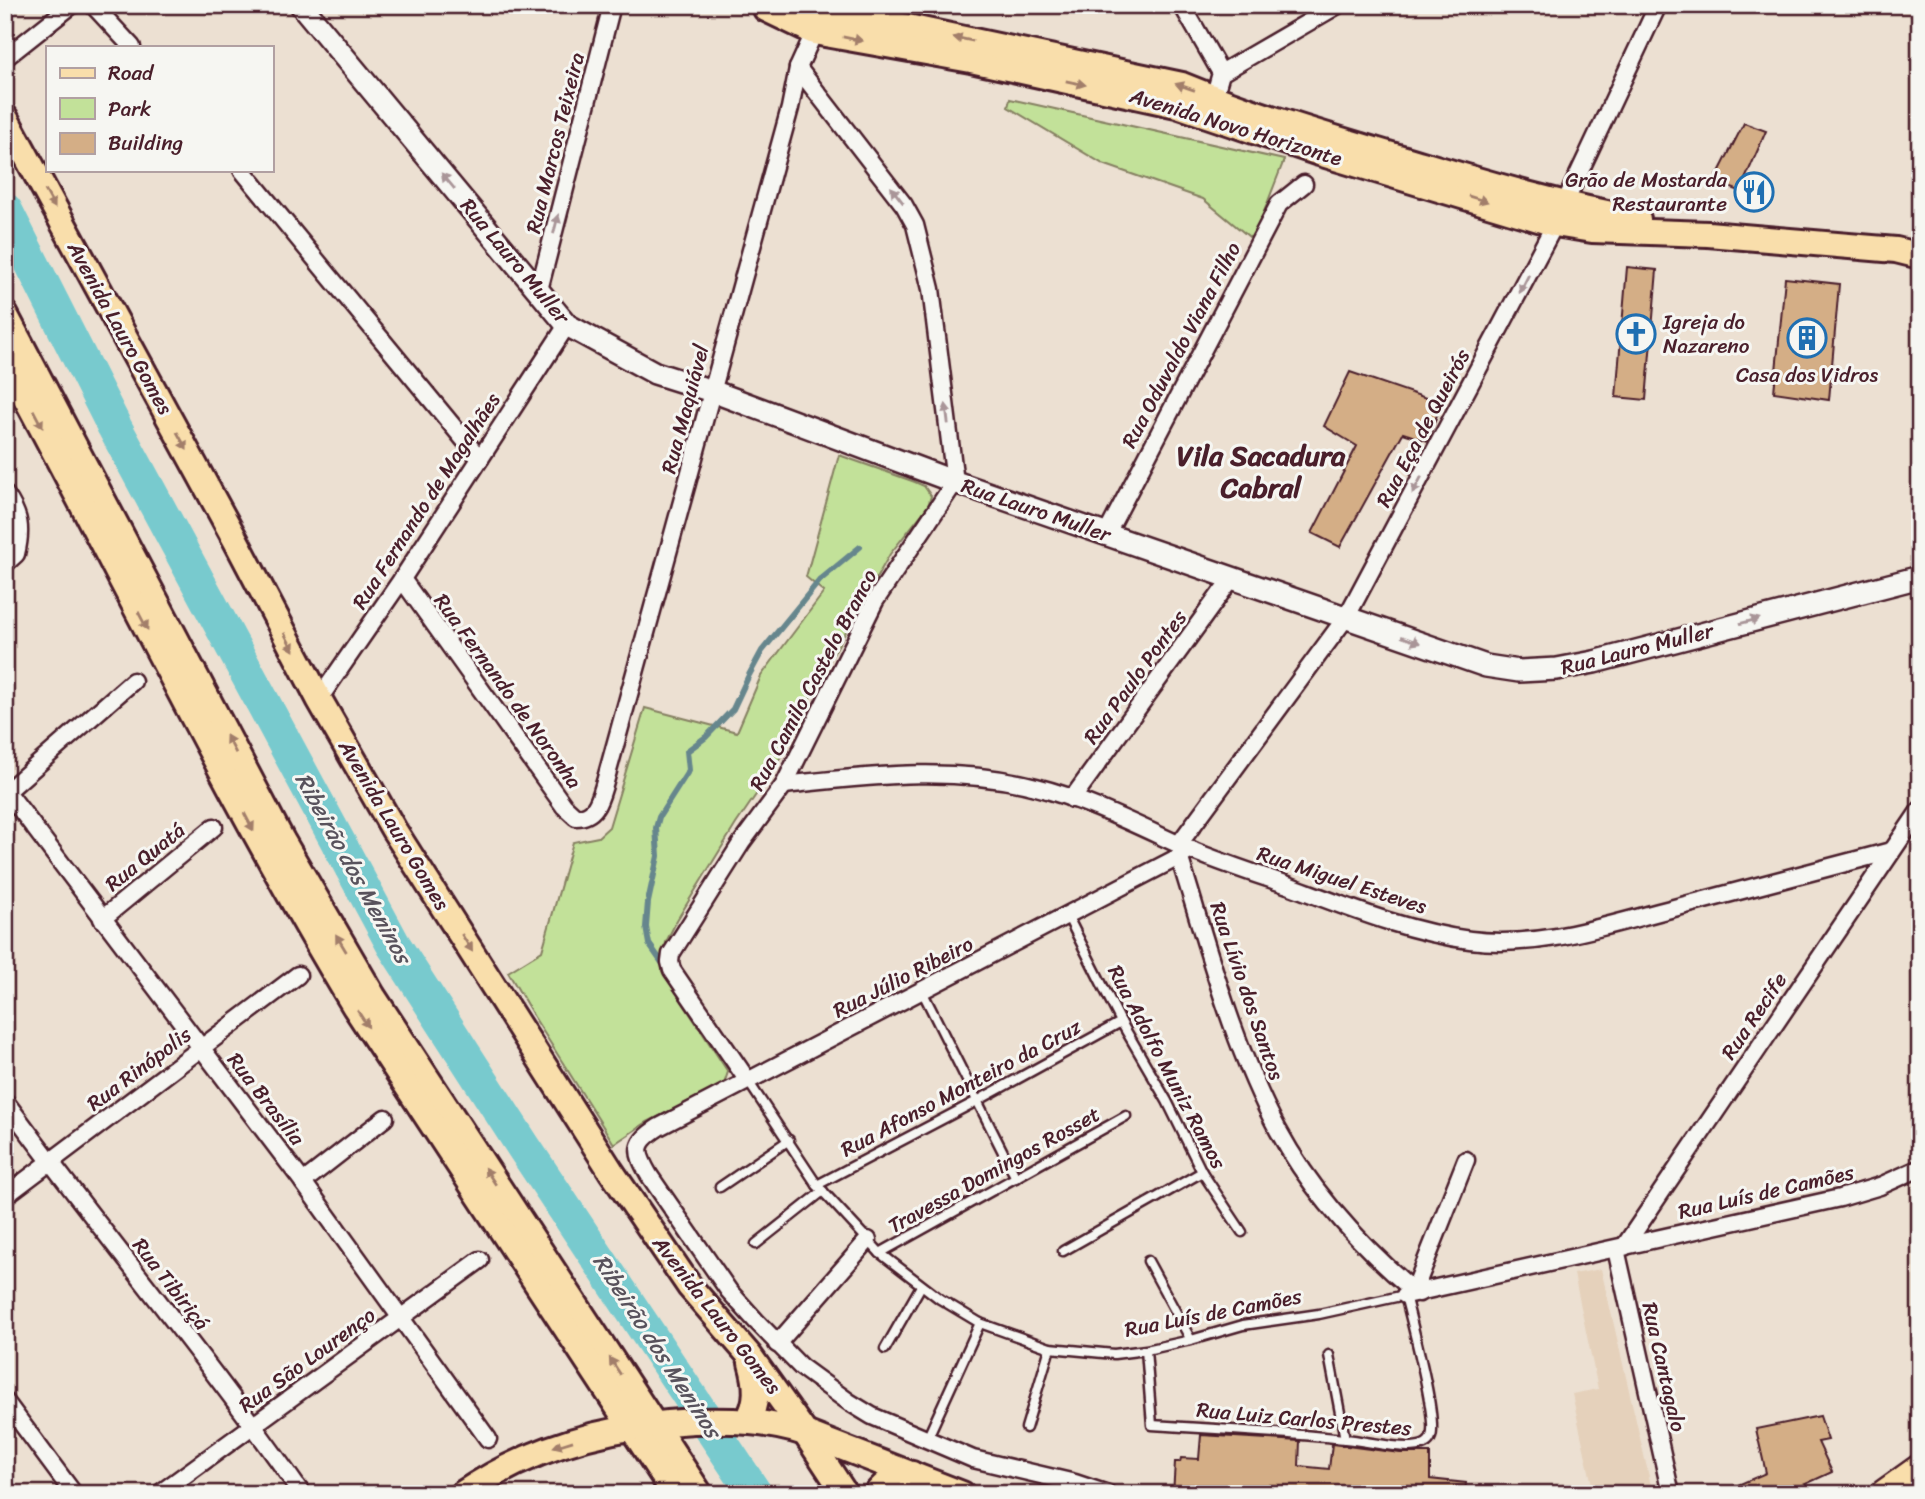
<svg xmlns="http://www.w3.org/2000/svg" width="1925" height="1499" viewBox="0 0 1925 1499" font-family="Sriracha,sans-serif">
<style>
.built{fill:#e5d1bb}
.green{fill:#c2e199;stroke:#868062;stroke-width:2}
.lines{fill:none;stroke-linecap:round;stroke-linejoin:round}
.stream{stroke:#66868d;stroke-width:6}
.river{stroke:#78cace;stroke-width:35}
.building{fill:#d4ae86;stroke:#4a1f2b;stroke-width:2}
.lane-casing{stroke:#4a1f2b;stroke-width:13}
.street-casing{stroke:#4a1f2b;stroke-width:21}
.secondary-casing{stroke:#4a1f2b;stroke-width:26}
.primary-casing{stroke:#4a1f2b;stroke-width:30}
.highway-casing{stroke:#4a1f2b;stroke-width:33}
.lane{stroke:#f6f6f2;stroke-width:8}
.street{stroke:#f6f6f2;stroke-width:16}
.secondary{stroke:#f6f6f2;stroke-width:21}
.primary{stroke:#f9deab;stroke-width:24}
.highway{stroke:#f9deab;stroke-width:28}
.oneway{fill:#a27e6b}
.oneway2{fill:#a99598}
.labels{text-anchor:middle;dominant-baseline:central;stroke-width:6;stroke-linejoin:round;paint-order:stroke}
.street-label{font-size:21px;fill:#4a1f2b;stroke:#f6f6f2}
.poi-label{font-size:21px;fill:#4a1f2b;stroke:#f6f6f2;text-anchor:end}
.water-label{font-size:23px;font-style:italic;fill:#58525c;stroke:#f6f6f2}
.district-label{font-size:28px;font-weight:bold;fill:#4a1f2b;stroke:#f6f6f2}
</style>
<rect width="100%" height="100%" fill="#ece0d2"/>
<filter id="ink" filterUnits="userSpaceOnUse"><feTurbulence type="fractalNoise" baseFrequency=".0143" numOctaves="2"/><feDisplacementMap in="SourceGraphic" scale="14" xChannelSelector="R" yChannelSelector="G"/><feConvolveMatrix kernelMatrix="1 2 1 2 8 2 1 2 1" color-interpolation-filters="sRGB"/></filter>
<g filter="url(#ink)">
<polygon class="built" points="1601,1269 1653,1494 1594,1494 1572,1394 1598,1389 1574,1274"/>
<g class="green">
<polygon points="1010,99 1284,160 1253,240 1203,199 1103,164 1008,107"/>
<polygon points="839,455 915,482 924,486 931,496 928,506 890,554 824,670 777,764 736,824 677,920 666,942 662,971 728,1072 724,1084 647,1122 614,1144 534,1017 508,972 542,951 573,842 598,837 609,827 645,708 737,732 761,676 824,592 806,577"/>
</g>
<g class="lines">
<polyline class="stream" points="663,964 649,944 646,927 648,902 658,856 656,828 659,817 689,770 687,751 706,737 733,709 749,675 762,651 820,580 860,547"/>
<polyline class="river" points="5,210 114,426 393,944 523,1146 755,1494"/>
</g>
<g class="building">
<polygon points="1744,123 1766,131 1740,191 1714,182"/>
<polygon points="1627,267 1657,270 1646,400 1616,397"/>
<polygon points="1785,278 1839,284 1829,400 1774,392"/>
<polygon points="1350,372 1441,403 1428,441 1403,433 1340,547 1312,533 1357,446 1324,426"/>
<polygon points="1820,1416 1828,1440 1818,1442 1832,1472 1784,1494 1717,1494 1766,1473 1756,1429"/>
<polygon points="1201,1435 1300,1441 1299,1466 1329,1469 1332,1444 1400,1453 1430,1453 1430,1479 1466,1483 1465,1494 1173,1494 1175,1462 1180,1462 1181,1458 1199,1459"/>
</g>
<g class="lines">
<g class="lane-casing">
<g id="lane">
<polyline points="1067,915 1121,1022 1167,1101 1202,1172 1242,1232"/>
<polyline points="922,991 1016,1178"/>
<path d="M748,1081L817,1185L880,1253L940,1299L980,1323L1050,1348L1114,1354L1146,1350L1191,1340L1243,1325L1319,1314L1405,1295C1411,1320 1438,1418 1431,1437C1428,1446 1417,1447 1408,1447C1387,1447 1366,1441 1345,1439C1281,1432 1216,1429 1152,1425L1146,1350"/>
<polyline points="817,1185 977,1101 1121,1022"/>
<polyline points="720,1187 789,1140"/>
<polyline points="756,1244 823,1191"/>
<polyline points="1063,1251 1202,1172"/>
<polyline points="880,1253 1126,1116"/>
<polyline points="1148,1261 1191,1340"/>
<polyline points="885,1349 921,1286"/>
<polyline points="1329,1355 1345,1439"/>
<polyline points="1026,1428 1050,1348"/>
<polyline points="927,1439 980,1323"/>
</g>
</g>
<g class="street-casing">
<g id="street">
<polyline points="93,5 132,47"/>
<polyline points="1182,5 1221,73 1214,98"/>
<polyline points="5,58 72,5"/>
<polyline points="1221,73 1338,5"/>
<polyline points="242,170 480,459"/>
<polyline points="539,290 612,5"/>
<path d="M5,494C20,515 22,529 16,554L5,564"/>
<polyline points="1106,535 1279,204 1304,184"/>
<path d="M402,579L564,806L576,817C597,817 600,798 605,782L790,108L798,68L818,24"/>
<polyline points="319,699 402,579 567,325"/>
<path d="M784,785C869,776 952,765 1036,787C1088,800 1142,828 1191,850C1222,863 1256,874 1288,885C1347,907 1408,932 1470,940C1540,949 1607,925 1674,908C1746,889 1819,870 1891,851"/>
<polyline points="5,789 303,1182 488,1439"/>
<polyline points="5,793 133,681"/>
<polyline points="1072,799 1231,579"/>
<polyline points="1179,844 1347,616 1555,224 1658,5"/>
<path d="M1179,856C1208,948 1232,1044 1278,1130C1312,1193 1360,1245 1414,1291L1419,1293"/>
<polyline points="102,919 214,827"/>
<polyline points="748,1081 672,970 670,962 671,954 742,842 784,785 875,601 955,482 931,289 915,225 904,205 798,68"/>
<path d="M5,1101C102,1233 208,1359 302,1494"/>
<polyline points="303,1182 385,1118"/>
<polyline points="5,1196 298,975"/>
<polyline points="1624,1247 1920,810"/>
<polyline points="1616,1249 1671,1494"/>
<polyline points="1414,1291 1466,1160"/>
<polyline points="1405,1295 1840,1198 1880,1186 1920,1168"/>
<polyline points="777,1344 868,1240"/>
<polyline points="5,1401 74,1494"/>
<polyline points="159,1494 480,1260"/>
<path d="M1108,1494L1075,1483L973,1459L872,1416L849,1402L801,1367L756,1321L729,1291L649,1175C635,1151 634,1143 659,1127L1192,850"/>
</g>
</g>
<g class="secondary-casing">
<polyline id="secondary" points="301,5 567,325 655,373 712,391 955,482 1486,666 1519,671 1557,669 1594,662 1920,577"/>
</g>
<g class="primary-casing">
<g id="primary">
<polyline points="766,9 814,32 971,60 1177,105 1319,153 1555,224 1592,230 1708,234 1896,250 1920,256"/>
<path d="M778,9L823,12L898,25L1182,85C1255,115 1330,137 1405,159C1483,182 1558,205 1638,219"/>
<polyline points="5,117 235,539 319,699 394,830 611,1171 690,1287 749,1355 805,1433 845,1494"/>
<polyline points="5,314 282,840 373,996 700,1494"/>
<path d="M5,359C122,575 228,797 355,1007L675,1494"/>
<path d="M747,1421C759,1402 757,1384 751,1363"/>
<path d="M462,1494C531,1447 611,1425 694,1421C733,1420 768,1421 805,1433L962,1494"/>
<path d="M876,1494C886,1481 897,1476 912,1474"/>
</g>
</g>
<g class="highway-casing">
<polyline id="highway" points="1885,1494 1920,1469"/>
</g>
<use href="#lane" class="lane"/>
<use href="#street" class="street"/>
<use href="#secondary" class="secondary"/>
<use href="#primary" class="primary"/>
<use href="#highway" class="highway"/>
</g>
<defs><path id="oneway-solid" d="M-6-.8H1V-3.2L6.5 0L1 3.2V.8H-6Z" transform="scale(1.75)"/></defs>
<g class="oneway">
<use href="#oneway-solid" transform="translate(853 39) rotate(11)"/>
<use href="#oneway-solid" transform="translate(963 39) rotate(-168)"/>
<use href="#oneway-solid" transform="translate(1076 83) rotate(12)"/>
<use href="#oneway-solid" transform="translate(1185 87) rotate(-161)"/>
<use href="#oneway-solid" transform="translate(50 199) rotate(61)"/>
<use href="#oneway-solid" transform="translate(1478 199) rotate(17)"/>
<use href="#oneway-solid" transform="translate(38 419) rotate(62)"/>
<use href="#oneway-solid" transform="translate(182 441) rotate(61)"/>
<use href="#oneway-solid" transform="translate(143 621) rotate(62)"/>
<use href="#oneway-solid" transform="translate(289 642) rotate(62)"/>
<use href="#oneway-solid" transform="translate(231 744) rotate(-118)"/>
<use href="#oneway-solid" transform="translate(249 822) rotate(62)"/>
<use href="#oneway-solid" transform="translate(341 943) rotate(-121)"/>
<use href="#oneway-solid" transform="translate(467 943) rotate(58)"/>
<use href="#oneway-solid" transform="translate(363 1019) rotate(57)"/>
<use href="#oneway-solid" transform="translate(490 1176) rotate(-123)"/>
<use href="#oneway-solid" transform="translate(615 1366) rotate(-123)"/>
<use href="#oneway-solid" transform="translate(563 1444) rotate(163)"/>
</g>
<g class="oneway2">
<use href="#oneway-solid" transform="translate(448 181) rotate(-130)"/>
<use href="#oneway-solid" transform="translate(897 195) rotate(-128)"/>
<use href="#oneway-solid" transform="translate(556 224) rotate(-76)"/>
<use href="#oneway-solid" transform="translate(1524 284) rotate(117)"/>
<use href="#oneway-solid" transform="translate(947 414) rotate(-97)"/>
<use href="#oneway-solid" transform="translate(1417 485) rotate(118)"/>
<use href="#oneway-solid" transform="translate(1750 621) rotate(-15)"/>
<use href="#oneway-solid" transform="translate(1411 640) rotate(20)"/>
</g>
</g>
<defs>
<g id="restaurant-ring" transform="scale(2.0125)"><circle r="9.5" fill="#f6f6f2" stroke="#1f6fb2" stroke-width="1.5"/><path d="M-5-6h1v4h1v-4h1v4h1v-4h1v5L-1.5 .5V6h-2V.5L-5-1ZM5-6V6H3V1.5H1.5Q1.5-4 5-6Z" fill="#1f6fb2"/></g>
<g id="church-ring" transform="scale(2.0125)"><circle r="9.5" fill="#f6f6f2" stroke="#1f6fb2" stroke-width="1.5"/><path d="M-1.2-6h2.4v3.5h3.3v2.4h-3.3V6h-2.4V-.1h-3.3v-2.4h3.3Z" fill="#1f6fb2"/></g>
<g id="building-ring" transform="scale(2.0125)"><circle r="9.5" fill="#f6f6f2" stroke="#1f6fb2" stroke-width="1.5"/><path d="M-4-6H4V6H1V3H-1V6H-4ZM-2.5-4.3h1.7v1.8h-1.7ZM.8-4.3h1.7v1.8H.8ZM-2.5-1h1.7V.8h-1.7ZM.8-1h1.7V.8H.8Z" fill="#1f6fb2"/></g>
</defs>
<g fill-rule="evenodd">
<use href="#restaurant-ring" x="1754" y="192"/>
<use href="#church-ring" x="1636" y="334"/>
<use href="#building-ring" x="1807" y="338"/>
</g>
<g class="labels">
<g class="street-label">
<text transform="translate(1236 127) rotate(17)">Avenida Novo Horizonte</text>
<text transform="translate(555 143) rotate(-76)">Rua Marcos Teixeira</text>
<text transform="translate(515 261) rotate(50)">Rua Lauro Muller</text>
<text transform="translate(120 328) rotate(61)">Avenida Lauro Gomes</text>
<text transform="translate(1181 345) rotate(-62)">Rua Oduvaldo Viana Filho</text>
<text transform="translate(685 409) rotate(-75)">Rua Maquiável</text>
<text transform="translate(1423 428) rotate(-62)">Rua Eça de Queirós</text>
<text transform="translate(426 501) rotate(-57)">Rua Fernando de Magalhães</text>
<text transform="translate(1036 510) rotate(19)">Rua Lauro Muller</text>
<text transform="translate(1637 649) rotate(-14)">Rua Lauro Muller</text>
<text transform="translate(1135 677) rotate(-54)">Rua Paulo Pontes</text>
<text transform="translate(813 680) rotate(-62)">Rua Camilo Castelo Branco</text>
<text transform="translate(508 691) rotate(54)">Rua Fernando de Noronha</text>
<text transform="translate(394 825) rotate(59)">Avenida Lauro Gomes</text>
<text transform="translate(145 857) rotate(-39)">Rua Quatá</text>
<text transform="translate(1342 880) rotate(18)">Rua Miguel Esteves</text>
<text transform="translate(903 977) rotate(-27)">Rua Júlio Ribeiro</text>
<text transform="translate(1247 991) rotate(71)">Rua Lívio dos Santos</text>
<text transform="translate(1754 1016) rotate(-56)">Rua Recife</text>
<text transform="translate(1167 1067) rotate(62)">Rua Adolfo Muniz Ramos</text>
<text transform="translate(139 1069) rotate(-37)">Rua Rinópolis</text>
<text transform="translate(961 1088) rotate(-28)">Rua Afonso Monteiro da Cruz</text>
<text transform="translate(266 1099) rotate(52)">Rua Brasília</text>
<text transform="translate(994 1170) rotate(-29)">Travessa Domingos Rosset</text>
<text transform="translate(1766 1192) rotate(-13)">Rua Luís de Camões</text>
<text transform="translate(171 1284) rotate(52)">Rua Tibiriçá</text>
<text transform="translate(1213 1313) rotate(-11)">Rua Luís de Camões</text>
<text transform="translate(717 1315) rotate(52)">Avenida Lauro Gomes</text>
<text transform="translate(307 1360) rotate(-36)">Rua São Lourenço</text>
<text transform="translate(1664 1367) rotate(77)">Rua Cantagalo</text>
<text transform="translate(1304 1419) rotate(5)">Rua Luiz Carlos Prestes</text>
</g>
<g class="poi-label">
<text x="1727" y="180">Grão de Mostarda<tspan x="1727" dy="24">Restaurante</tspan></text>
<text x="1663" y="322" text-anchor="start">Igreja do<tspan x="1663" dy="24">Nazareno</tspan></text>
<text x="1807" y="375" text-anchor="middle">Casa dos Vidros</text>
</g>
<g class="water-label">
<text transform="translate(353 868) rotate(61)">Ribeirão dos Meninos</text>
<text transform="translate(657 1346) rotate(57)">Ribeirão dos Meninos</text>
</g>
<g class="district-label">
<text x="1261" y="455">Vila Sacadura<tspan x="1261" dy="32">Cabral</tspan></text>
</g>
</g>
<rect width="1925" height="1499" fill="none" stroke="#f6f6f2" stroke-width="28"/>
<rect x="14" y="14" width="1897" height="1471" fill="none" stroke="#4a1f2b" stroke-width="2.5" filter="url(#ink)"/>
<rect x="46" y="46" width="228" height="126" fill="#f6f6f2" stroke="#b1a0a2" stroke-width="2"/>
<rect x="60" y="68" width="35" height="10" fill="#f9deab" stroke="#b1a0a2" stroke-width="2"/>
<text x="108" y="80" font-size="21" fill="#4a1f2b">Road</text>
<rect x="60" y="98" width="35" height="21" fill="#c2e199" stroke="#b1a0a2" stroke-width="2"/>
<text x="108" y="116" font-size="21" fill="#4a1f2b">Park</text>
<rect x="60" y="133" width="35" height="21" fill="#d4ae86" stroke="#b1a0a2" stroke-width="2"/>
<text x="108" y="150" font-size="21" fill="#4a1f2b">Building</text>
</svg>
